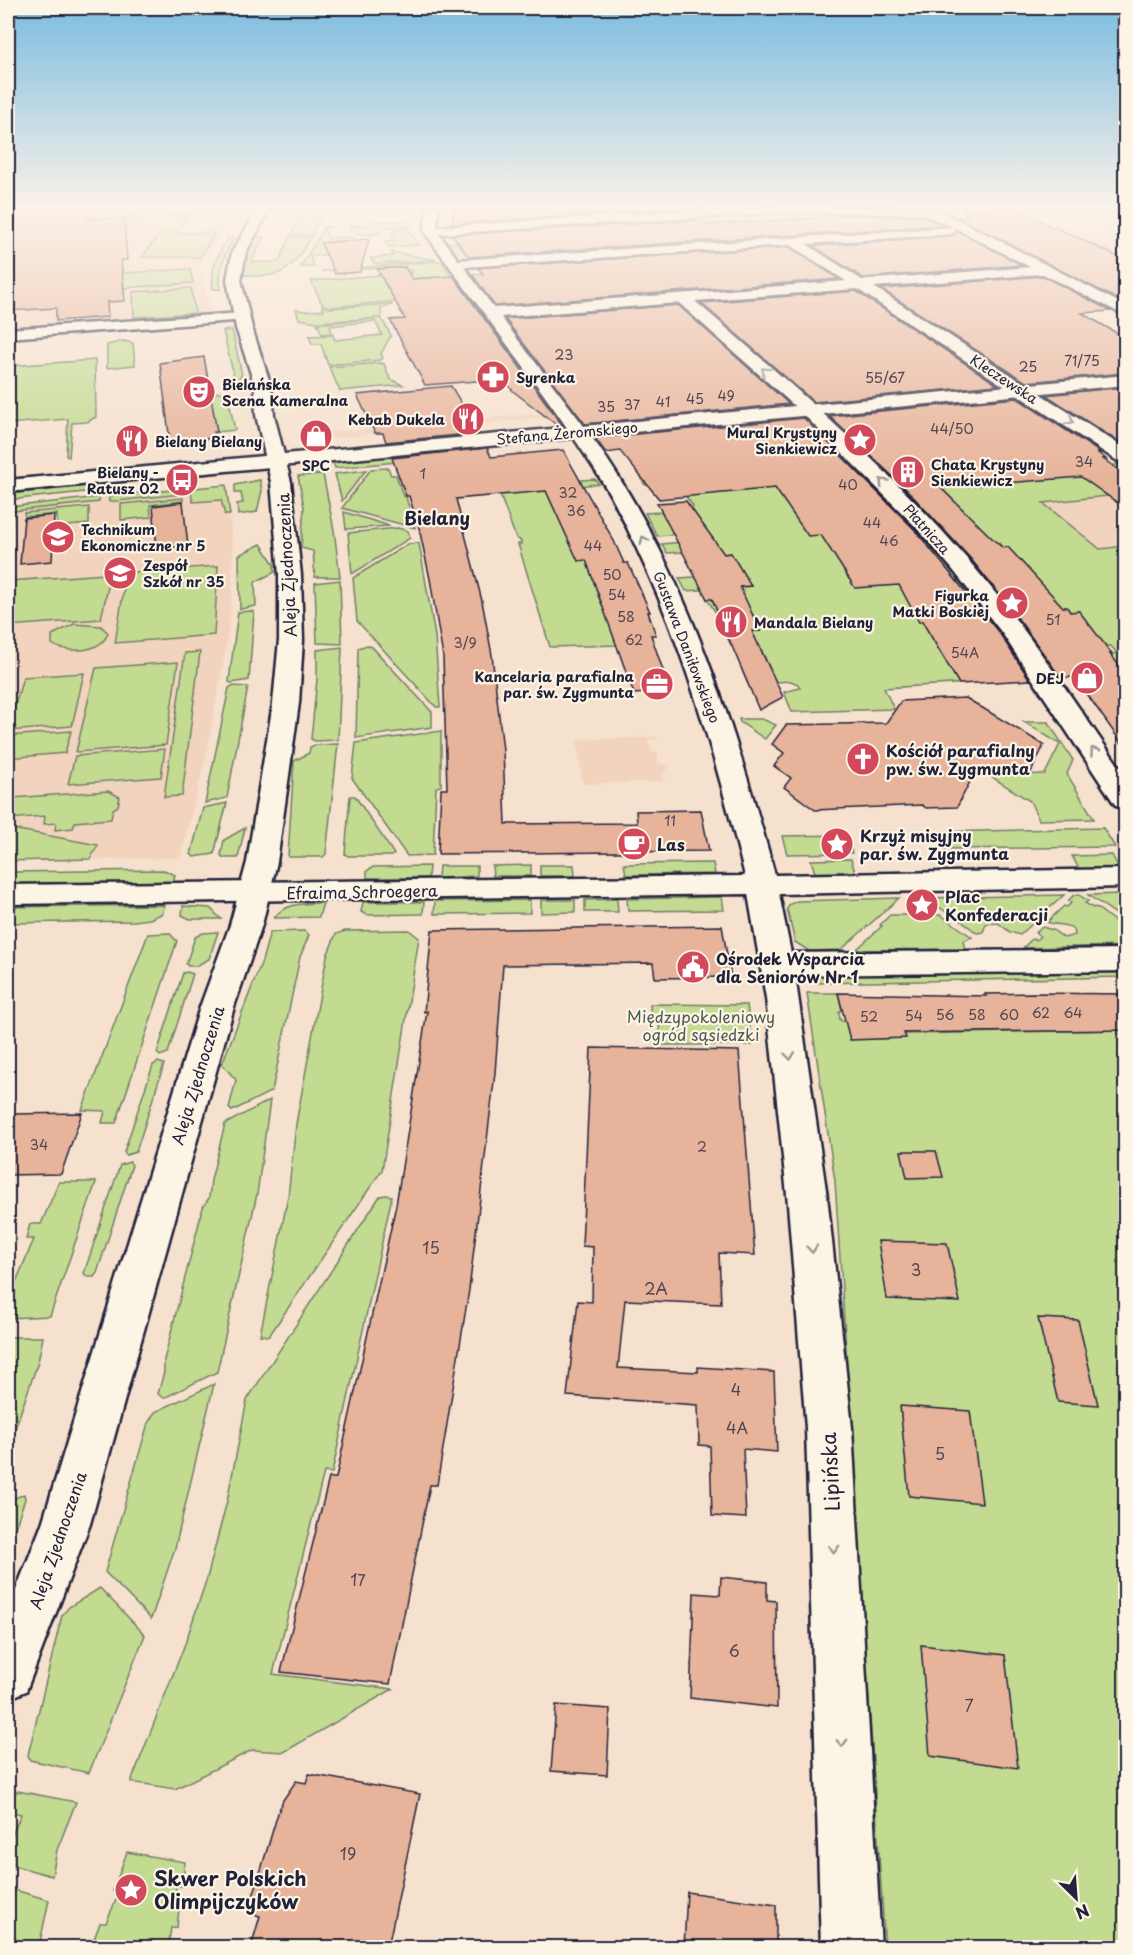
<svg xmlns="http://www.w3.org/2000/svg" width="1133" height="1955" viewBox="0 0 1133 1955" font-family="'Playpen Sans',sans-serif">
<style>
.built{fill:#f2d3be}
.green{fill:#c2db91;stroke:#727e66;stroke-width:1.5}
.building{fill:#e7b39a;stroke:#22223b;stroke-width:1.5}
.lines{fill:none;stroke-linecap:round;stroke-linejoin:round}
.minor-casing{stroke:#22223b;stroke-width:5}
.tertiary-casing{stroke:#22223b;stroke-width:5}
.secondary-casing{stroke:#22223b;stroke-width:5}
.minor{fill:#fcf5e5;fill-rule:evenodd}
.tertiary{fill:#fcf5e5;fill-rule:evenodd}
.secondary{fill:#fcf5e5;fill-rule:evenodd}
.oneway{stroke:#9a9698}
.labels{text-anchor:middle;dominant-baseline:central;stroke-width:4.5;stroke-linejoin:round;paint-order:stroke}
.number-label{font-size:14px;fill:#534653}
.far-poi-label{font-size:14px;font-weight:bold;fill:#22223b;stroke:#fcf5e5;text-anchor:start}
.far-street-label{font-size:14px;fill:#22223b;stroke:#fcf5e5}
.street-label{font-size:16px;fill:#22223b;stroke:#fcf5e5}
.poi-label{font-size:16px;font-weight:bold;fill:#22223b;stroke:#fcf5e5;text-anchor:start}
.park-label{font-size:16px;fill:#525a55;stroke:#fcf5e5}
.near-number-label{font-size:16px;fill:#534653}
.far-district-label{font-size:18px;font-weight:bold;fill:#22223b;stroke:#fcf5e5}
.near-street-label{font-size:20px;fill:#22223b;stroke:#fcf5e5}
.near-poi-label{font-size:20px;font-weight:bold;fill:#22223b;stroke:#fcf5e5;text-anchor:start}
</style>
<rect width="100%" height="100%" fill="#f6e1ce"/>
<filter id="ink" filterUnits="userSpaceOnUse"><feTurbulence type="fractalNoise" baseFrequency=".0167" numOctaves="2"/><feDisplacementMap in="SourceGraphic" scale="12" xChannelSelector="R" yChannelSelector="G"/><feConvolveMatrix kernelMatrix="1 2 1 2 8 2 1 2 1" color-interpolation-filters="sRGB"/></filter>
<g filter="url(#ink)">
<g class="built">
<polygon points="1119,207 1125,207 1125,300 1008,240 990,228 1099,233"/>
<polygon points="222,227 225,229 201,267 211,312 199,316 8,331 8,280 17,279 17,275 8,272 8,234 107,228"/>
<polygon points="471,410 477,419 548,413 547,417 309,440 308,434 440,423 435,413"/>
<polygon points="226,485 233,553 232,593 227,642 205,761 180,858 8,861 8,507"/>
<polygon points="1125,494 1125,546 1100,549 1042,503"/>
<polygon points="657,737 658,739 648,740 651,751 658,753 658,763 670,766 663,773 664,781 583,784 577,740"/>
</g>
<g class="green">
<polygon points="104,207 141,207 152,210 89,228 82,227"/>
<polygon points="304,207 324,207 312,235 291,235"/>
<path d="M154,211L190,215L182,225L174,216C159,216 149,215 138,226L97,227L137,216H147V213Z"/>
<polygon points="798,211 820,212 821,214 837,215 837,212 910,214 916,217 925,217 944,227 825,228 810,218 754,222 468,253 474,260 461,260 448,243 700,220 698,217"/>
<path d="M374,221H409V227H382L381,233C368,236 359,236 349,228V226L372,225Z"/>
<polygon points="322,227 333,227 323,229 329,238 353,237 360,248 350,249 345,240 321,243 326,255 310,256 314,267 300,267 320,236"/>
<polygon points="396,228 408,228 419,245 389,247 386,241 395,240 392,231 396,231"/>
<polygon points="160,233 215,233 200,257 142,257"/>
<path d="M256,237H264L251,262H279L290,237H311C293,267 285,280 246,275L243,273L245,260Z"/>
<path d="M228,238H234C225,255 217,269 221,289H213C210,267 217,256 228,238Z"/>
<polygon points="391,252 437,260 375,264 370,258 393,256"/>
<polygon points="439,261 442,262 455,282 430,283 426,278 383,280 389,291 398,290 399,301 330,307 322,304 311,281 413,272 412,270 406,270 405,267 321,271"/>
<polygon points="190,269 193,283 93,290 93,275"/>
<polygon points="191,288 195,313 134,317 133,292"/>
<polygon points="393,304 381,309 381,318 317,322 299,319 296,309 303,311 324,310 322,306 330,308"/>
<polygon points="381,318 391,335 381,354 383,358 380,360 328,365 321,344 312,344 309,336 333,335 335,340 382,335 375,321 330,326 332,333 322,334 317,324"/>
<polygon points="232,330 242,375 235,381 223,331"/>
<polygon points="124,341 133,343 135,365 107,368 107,345"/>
<polygon points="95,360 96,417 87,422 72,423 69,457 66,456 68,419 8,424 8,366"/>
<polygon points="380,363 384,364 390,379 403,385 340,391 329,367"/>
<polygon points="227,392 235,430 216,432 209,393"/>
<polygon points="487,448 490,453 335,468 333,462"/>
<polygon points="976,449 1074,468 1125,464 1125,475 1104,477 1119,489 1125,488 1125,494 1043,503 1100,549 1125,546 1125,673 1110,654 1117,653 1111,646 1076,648 1079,611 1070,612 1066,607 1044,608 999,543 962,535 943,536 932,524 973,521 950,497 909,500 869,458"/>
<polygon points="854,461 863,470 834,472 847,488 878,485 893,501 853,505 898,551 935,549 956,573 881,578 843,569 849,579 880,586 961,580 968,589 911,592 966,603 979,602 992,620 967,621 961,613 919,621 923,621 986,682 884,688 894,709 792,712 784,692 800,688 798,684 791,681 748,684 742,670 769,668 759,644 731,645 725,633 760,631 753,615 718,616 707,599 730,597 737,587 751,586 747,578 719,580 726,588 686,591 679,578 695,577 738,565 731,553 705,555 702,551 667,553 662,544 705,540 682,534 657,536 645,513 692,510 693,506 675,482 645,485 642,480"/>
<polygon points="388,468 391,475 396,475 403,496 406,497 415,528 342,508 371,469"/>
<polygon points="366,470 342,501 335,474"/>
<polygon points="323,474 334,530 340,577 315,577 313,551 301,548 304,507 298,476"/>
<polygon points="595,479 599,484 546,489 578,560 590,560 600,589 596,590 599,599 602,600 618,645 550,647 518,544 521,544 521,541 516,538 500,495 516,485"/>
<polygon points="260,480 262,490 257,512 238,515 237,504 243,503 241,493 235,493 235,485"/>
<polygon points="104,484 104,490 8,500 8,494"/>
<polygon points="226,485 230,515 225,515 221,500 193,502 191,493 109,502 109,496"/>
<polygon points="99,497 99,502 13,511 8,563 8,507"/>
<polygon points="183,498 183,501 150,505 151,517 121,520 121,504"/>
<polygon points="89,507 89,524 57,527 57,514 25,517 24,513"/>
<polygon points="344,512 390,526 346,529"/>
<polygon points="398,528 408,531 410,538 352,574 348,533"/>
<polygon points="419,543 435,636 440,707 436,707 357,621 353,578 408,544"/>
<polygon points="261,544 274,564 275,572 255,582 256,606 240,609 239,555"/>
<polygon points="218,566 214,635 115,643 126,576 110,578 101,619 8,626 8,581"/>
<polygon points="340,580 342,644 317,643 315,583"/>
<polygon points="251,611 254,612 249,680 231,683 229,682 230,673 238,612"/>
<path d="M74,624L101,626L108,633C101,653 67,654 52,644V635Z"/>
<polygon points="367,645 372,647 432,712 432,727 356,738 358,648"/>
<polygon points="342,647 338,740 315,741 311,739 317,679 317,650"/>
<polygon points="200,652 182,796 164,797 185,653"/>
<polygon points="178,662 166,745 76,752 96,668"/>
<polygon points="84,673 72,726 8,731 23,677"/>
<polygon points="232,686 248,687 227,798 205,803 229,688"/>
<polygon points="739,719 762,719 776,725 765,739 740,722"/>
<polygon points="1024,722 1048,722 1073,760 1067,774 1094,819 1039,820 1030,801 990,776 1045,774 1060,744"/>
<polygon points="71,731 65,753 8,758 8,736"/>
<polygon points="441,731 441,786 436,787 433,855 407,856 352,778 356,743"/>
<polygon points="338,744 326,854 323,857 288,857 294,761 309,753 310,747 315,745"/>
<polygon points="165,749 161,777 68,784 75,756"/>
<polygon points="108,791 120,797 118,806 113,809 111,819 75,822 73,828 55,830 56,823 44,824 45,816 8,819 12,798"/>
<polygon points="350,796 355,796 394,854 391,856 348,856 345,854"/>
<polygon points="227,803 214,854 194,857 191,854 203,808"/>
<polygon points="8,828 98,845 90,859 8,861"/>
<polygon points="245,828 238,858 223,858 221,855 224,840"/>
<polygon points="1103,828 1115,847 945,849 938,832"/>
<polygon points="847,835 852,853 787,854 782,836"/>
<polygon points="1112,855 1119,868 1079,869 1072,856"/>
<polygon points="851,859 855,872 815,873 811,860"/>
<polygon points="713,863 715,874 626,875 624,864"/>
<polygon points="531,865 531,876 493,876 492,866"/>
<polygon points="540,865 574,865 575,876 540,876"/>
<polygon points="429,866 428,878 367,878 367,871 373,867"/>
<polygon points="439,866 477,866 477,876 438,878"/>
<polygon points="164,870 175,875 173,882 8,884 8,872"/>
<polygon points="1125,894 1125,920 1088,895"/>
<polygon points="1064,895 1020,935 1010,932 998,923 986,924 983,932 977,933 951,913 949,914 926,898"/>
<path d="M1074,895H1079L1088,901L1085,903L1093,908L1096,907L1125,929V946L1023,948L1032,939L1036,940L1040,936L1036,933L1042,927L1053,930L1064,938L1075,935L1074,929C1065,923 1056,926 1047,922L1064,906L1067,907L1071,903L1068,901Z"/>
<polygon points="722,897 724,910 628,911 627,899"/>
<polygon points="899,898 841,950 809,951 795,942 787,909 790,904 797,901"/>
<polygon points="617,899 618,912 585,912 585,900"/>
<polygon points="530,900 530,913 434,914 435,901"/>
<polygon points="541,900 575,900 575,912 541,913"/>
<polygon points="363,902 424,902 423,914 367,915 361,912"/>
<path d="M323,903L319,917L274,918C285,902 306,904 323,903Z"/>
<polygon points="164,905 163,913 150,919 134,921 8,923 8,907"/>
<polygon points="183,906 210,908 221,919 190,919 182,915"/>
<polygon points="890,915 941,915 972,937 963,941 965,949 856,950 882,926 880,925"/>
<polygon points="409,930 419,938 382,1170 269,1336 260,1335 288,1197 296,1124 327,956 336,934 345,931"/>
<polygon points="304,931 309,935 300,957 272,1091 232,1111 229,1108 236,1080 222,1064 262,961 270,932"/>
<polygon points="218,932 209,959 196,966 188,966 186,964 195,937 203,933"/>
<polygon points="169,933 177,941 116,1123 102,1123 105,1111 82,1110 148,934"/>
<polygon points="1126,968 1125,977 815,983 811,981 809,974"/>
<polygon points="187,972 193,974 168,1053 160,1056 157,1053 183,973"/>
<polygon points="807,993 838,993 842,1010 839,1012 840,1020 846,1022 851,1039 905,1038 904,1034 1125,1030 1125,1947 885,1947 835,1181"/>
<polygon points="650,1004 747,1005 752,1045 654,1045 653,1037 660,1037 659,1021 651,1021"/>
<polygon points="158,1062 164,1064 136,1152 126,1155 124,1152 153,1065"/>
<polygon points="270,1100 257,1194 217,1372 164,1398 158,1394 164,1372 164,1360 203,1207 209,1198 211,1180 225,1124"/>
<polygon points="130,1162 132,1165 97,1273 94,1277 87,1277 84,1273 120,1165"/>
<polygon points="59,1182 96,1182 50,1316 8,1318 8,1301 34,1239 26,1239 30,1224 41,1224"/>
<polygon points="386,1195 392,1196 332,1473 324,1472 273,1674 393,1689 284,1752 252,1750 175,1789 131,1782 185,1644 207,1578 227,1501 247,1400 380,1196"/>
<polygon points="8,1337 43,1337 38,1362 8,1449"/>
<polygon points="214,1384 175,1548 151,1619 105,1572 148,1423 155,1412"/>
<polygon points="24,1494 25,1499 8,1548 8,1515 13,1499"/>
<polygon points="100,1588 145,1635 89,1773 30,1760 28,1755 62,1615 69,1607"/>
<polygon points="18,1791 76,1802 57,1850 52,1876 8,1864 8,1845 21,1814 8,1811 8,1808 13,1794"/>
<polygon points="127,1852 185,1862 182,1886 176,1886 174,1909 179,1909 177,1927 171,1928 168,1947 91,1947 100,1923 106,1923 119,1893 113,1891"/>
<polygon points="8,1888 49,1900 39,1947 8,1947"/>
</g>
<g class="building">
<polygon points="28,207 98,207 86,219 124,218 127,260 121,260 125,301 107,302 108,317 56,321 56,308 8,311 8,225"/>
<polygon points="596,207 602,212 664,208 667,210 452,224 454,208"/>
<polygon points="962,209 1018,210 1046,223 1050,228 1057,228 1125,260 1125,303 956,217 968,217"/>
<polygon points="821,215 921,216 943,225 469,257 452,235 700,220 707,225 822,218"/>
<polygon points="957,231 1022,265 863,278 813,246 950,236"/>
<polygon points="369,239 360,272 335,274 321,243"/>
<polygon points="789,247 839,279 495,306 472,274 483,274 478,268"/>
<polygon points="405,267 412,279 453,276 563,426 558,426 513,391 503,379 425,385 390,320 405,319 377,269"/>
<polygon points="1043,276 1111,311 1082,313 1125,338 1125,373 1026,382 881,289"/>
<polygon points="856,291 998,385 814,402 701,303"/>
<polygon points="678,305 789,404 585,424 505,319"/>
<polygon points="204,357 217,432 214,432 216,438 170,442 160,363"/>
<polygon points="451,386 479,433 386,442 383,433 375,433 357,395"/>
<polygon points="1125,387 1125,446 1046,395"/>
<polygon points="1017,398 1101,453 1098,453 1106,459 1103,459 1125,474 1125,508 1081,477 941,488 997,543 1003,548 1008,547 1063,607 1067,607 1070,612 1079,611 1112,654 1110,654 1125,673 1125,748 1082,687 1074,677 1061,678 1011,609 970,558 906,489 829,416"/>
<polygon points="804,418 915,530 1000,634 1030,680 959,684 922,621 919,622 914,613 899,585 855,588 821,535 808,536 775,488 659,499 620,451 606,453 595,438"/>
<polygon points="487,448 491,457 563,450 614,541 624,563 628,563 639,587 650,612 648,612 656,635 651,635 670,691 634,694 586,560 578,561 546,491 456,499 482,601 492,655 503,750 506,824 637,823 636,811 701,810 709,851 438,854 441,789 447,789 443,657 430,579 419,528 409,496 406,496 392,458"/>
<polygon points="686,501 724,554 731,553 751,586 740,587 760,631 752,631 783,697 759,710 712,599 707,599 657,503"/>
<polygon points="183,502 188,546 157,549 153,506"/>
<polygon points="54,515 52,561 20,564 24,518"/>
<polygon points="966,698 1044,745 1031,772 974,774 957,807 926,808 922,805 815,810 784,787 791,778 774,766 784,753 772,744 786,725 886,723 901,701"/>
<polygon points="722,926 731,977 655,978 653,963 503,965 495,1073 469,1290 437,1485 430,1485 390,1684 281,1672 329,1478 336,1478 396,1205 427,1011 424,1012 432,930"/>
<polygon points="838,993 986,996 985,994 1033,993 1125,994 1125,1030 904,1033 906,1038 850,1040"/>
<polygon points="591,1048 739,1051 755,1255 719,1253 721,1304 625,1300 618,1368 698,1372 698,1367 774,1372 777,1452 743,1449 746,1518 712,1516 710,1446 699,1445 698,1405 567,1396 578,1301 592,1302 593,1247 582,1246"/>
<polygon points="82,1113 61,1174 8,1175 8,1114"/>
<polygon points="901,1151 936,1151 943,1177 907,1178"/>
<polygon points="878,1241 947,1243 960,1302 887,1299"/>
<polygon points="1038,1318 1078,1320 1098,1405 1058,1402"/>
<polygon points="900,1406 970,1411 982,1503 909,1496"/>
<polygon points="721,1577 767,1582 767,1600 776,1601 777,1708 690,1698 694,1593 720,1595"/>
<polygon points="921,1645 1005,1655 1018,1768 930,1756"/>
<polygon points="556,1705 610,1709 607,1775 551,1771"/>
<polygon points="309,1774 420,1794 388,1947 251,1947 260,1916 248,1913 278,1813 283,1800 296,1781 306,1783"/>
<polygon points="687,1892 776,1905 776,1947 684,1947"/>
</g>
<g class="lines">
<g class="minor-casing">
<g id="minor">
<path d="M427,207H439L437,227L739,207H924L937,210L971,226L1126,306V316L1043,274L874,287L1126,449V463L1119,462L857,289L695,301C790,383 886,465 968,560C1025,626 1073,700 1123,772L1126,777V808L1116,806L1002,633L953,570L917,528L800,411L679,303L501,317C544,375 592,431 629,494C699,611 739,744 775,875L1126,869V887L779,894L791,953L1126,949V971L795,975L828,1204L852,1428L881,1948H821L806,1428L788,1204L766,998L748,894L8,904V885L745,876C719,772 691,670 648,573C635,545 623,517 608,491C553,400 485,318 424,231ZM782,212L921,214L953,227L458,260L439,234ZM955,228L1030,267L862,280L806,244L950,234L954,233ZM790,245L846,281L494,308L464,267Z"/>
<polygon points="242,313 247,314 249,317 247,320 8,338 8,329"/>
</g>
</g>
<g class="tertiary-casing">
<polygon id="tertiary" points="259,207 271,207 246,252 241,280 252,328 271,386 274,415 291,482 301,575 303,640 299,703 277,862 262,925 234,1007 90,1524 26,1691 8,1699 8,1610 42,1524 200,1007 230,925 247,862 273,703 279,640 279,575 271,482 256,415 255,386 236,328 227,280 232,252"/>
</g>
<g class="secondary-casing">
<polygon id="secondary" points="1126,375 1126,385 8,492 8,480"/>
</g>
<use href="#minor" class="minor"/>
<use href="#tertiary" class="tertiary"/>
<use href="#secondary" class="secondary"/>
</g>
<defs><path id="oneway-chevron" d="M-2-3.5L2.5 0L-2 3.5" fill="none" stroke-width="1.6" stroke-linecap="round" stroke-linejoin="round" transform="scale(1.5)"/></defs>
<g class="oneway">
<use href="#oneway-chevron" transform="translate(765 371) rotate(-138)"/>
<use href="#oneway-chevron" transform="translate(1070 421) rotate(33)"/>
<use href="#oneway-chevron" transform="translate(883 482) rotate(-133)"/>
<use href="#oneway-chevron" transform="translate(644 540) rotate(-115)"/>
<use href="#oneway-chevron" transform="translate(1094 751) rotate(-125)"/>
<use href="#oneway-chevron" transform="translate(790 1056) rotate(83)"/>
<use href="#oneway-chevron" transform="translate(812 1249) rotate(85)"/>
<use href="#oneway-chevron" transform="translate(834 1549) rotate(88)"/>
<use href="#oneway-chevron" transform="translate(842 1743) rotate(88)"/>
</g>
</g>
<linearGradient id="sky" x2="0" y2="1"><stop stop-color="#7bbce0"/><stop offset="0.43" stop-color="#fbf2e9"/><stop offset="1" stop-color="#fbf2e9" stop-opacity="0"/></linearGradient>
<rect width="1133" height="481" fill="url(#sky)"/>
<defs>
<g id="pharmacy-disc" transform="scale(1.725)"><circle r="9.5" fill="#d1495b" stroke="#fcf5e5"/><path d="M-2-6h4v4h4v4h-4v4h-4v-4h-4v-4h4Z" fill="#fff"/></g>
<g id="theatre-disc" transform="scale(1.725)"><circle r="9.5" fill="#d1495b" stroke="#fcf5e5"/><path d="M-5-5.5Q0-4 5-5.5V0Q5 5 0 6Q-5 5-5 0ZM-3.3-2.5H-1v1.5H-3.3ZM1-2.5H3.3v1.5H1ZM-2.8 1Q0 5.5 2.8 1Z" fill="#fff"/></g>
<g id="restaurant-disc" transform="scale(1.725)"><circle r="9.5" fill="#d1495b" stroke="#fcf5e5"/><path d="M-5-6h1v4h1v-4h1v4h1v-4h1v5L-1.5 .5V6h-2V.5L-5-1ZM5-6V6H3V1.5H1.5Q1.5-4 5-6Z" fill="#fff"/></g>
<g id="shop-disc" transform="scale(1.725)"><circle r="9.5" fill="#d1495b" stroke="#fcf5e5"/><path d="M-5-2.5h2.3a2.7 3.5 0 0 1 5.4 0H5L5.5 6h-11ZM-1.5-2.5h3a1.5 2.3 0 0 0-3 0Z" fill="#fff"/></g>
<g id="sight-disc" transform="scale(1.725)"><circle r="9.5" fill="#d1495b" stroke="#fcf5e5"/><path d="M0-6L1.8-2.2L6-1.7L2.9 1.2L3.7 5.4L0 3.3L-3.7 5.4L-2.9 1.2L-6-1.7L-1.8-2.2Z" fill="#fff"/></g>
<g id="building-disc" transform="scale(1.725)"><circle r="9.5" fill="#d1495b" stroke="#fcf5e5"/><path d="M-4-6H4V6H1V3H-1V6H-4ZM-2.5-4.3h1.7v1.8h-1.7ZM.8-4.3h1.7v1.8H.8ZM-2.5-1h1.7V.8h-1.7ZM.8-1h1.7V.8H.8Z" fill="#fff"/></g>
<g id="bus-disc" transform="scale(1.725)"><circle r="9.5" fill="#d1495b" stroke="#fcf5e5"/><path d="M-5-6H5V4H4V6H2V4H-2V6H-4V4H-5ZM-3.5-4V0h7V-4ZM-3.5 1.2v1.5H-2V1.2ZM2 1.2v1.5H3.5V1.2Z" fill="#fff"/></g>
<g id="school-disc" transform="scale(1.725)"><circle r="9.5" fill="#d1495b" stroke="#fcf5e5"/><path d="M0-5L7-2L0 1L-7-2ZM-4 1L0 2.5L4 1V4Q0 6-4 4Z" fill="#fff"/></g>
<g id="office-disc" transform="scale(1.725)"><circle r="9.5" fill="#d1495b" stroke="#fcf5e5"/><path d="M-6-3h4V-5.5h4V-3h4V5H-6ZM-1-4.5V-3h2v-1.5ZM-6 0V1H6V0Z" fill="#fff"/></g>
<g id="church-disc" transform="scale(1.725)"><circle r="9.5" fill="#d1495b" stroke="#fcf5e5"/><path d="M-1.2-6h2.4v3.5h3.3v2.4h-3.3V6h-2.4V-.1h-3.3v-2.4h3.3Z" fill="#fff"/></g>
<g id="cafe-disc" transform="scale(1.725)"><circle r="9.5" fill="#d1495b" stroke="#fcf5e5"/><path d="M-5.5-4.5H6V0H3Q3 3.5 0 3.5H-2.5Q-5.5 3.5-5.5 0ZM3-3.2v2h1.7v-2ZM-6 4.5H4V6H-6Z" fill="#fff"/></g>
<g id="civic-disc" transform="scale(1.725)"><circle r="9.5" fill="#d1495b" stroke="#fcf5e5"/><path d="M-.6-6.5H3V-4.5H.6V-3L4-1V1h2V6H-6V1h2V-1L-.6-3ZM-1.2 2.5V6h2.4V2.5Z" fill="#fff"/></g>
</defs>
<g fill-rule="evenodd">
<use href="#pharmacy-disc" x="493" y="377"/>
<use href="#theatre-disc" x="199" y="392"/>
<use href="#restaurant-disc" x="468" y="419"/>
<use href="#shop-disc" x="316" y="436"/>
<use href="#sight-disc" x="860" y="440"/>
<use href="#restaurant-disc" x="132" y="441"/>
<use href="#building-disc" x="908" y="472"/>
<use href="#bus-disc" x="182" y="480"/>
<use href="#school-disc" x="58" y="537"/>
<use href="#school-disc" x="120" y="573"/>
<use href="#sight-disc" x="1012" y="603"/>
<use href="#restaurant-disc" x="731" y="622"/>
<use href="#shop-disc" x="1087" y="678"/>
<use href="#office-disc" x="657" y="684"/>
<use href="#church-disc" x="863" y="759"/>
<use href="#cafe-disc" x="634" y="844"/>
<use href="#sight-disc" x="837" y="844"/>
<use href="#sight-disc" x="922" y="905"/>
<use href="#civic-disc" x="693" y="967"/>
<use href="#sight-disc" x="131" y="1890"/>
</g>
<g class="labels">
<g class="number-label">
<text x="564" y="354">23</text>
<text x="1082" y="360">71/75</text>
<text x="1028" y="366">25</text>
<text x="885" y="377">55/67</text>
<text x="726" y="395">49</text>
<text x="695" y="398">45</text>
<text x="663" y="401">41</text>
<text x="632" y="404">37</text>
<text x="606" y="406">35</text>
<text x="952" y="428">44/50</text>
<text x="1084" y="461">34</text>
<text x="423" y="473">1</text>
<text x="848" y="484">40</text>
<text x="568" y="492">32</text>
<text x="576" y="510">36</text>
<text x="872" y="522">44</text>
<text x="889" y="540">46</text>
<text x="593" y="545">44</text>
<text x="612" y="574">50</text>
<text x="617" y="594">54</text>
<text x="626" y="616">58</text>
<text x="1053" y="619">51</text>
<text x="634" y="639">62</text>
<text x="465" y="642">3/9</text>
<text x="965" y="652">54A</text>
<text x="670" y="820">11</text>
<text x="1041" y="1012">62</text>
<text x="1073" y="1012">64</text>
<text x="945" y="1014">56</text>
<text x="977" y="1014">58</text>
<text x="1009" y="1014">60</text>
<text x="914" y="1015">54</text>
<text x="869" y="1016">52</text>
<text x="39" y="1144">34</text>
<text x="702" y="1146">2</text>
</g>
<g class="far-poi-label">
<text x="516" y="377">Syrenka</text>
<text x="222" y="384">Bielańska<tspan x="222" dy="16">Scena Kameralna</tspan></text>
<text x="445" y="419" text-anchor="end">Kebab Dukela</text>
<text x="837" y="432" text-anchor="end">Mural Krystyny<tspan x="837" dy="16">Sienkiewicz</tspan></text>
<text x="155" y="441">Bielany Bielany</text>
<text x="931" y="464">Chata Krystyny<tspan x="931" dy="16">Sienkiewicz</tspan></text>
<text x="316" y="465" text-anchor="middle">SPC</text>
<text x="159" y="472" text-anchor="end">Bielany -<tspan x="159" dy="16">Ratusz 02</tspan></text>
<text x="81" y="529">Technikum<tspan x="81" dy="16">Ekonomiczne nr 5</tspan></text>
<text x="143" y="565">Zespół<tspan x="143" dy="16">Szkół nr 35</tspan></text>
<text x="989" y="595" text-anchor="end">Figurka<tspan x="989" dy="16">Matki Boskiej</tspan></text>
<text x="754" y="622">Mandala Bielany</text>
<text x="634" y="676" text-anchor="end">Kancelaria parafialna<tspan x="634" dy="16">par. św. Zygmunta</tspan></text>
<text x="1064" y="678" text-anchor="end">DEJ</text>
</g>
<g class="far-street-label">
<text transform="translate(1004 379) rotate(33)">Kleczewska</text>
<text transform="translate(567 433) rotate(-5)">Stefana Żeromskiego</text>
<text transform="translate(927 529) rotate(48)">Płatnicza</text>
<text transform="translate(687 647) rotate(69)">Gustawa Daniłowskiego</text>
</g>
<g class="street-label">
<text transform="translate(286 565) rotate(-93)">Aleja Zjednoczenia</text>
<text transform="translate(362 891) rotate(-1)">Efraima Schroegera</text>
<text transform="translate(197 1075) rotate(-73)">Aleja Zjednoczenia</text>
<text transform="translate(57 1540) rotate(-71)">Aleja Zjednoczenia</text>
</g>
<g class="poi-label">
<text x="886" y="750">Kościół parafialny<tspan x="886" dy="18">pw. św. Zygmunta</tspan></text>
<text x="860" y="835">Krzyż misyjny<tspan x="860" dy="18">par. św. Zygmunta</tspan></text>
<text x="657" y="844">Las</text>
<text x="945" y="896">Plac<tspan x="945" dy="18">Konfederacji</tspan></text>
<text x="716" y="958">Ośrodek Wsparcia<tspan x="716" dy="18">dla Seniorów Nr 1</tspan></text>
</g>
<g class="park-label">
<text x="701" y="1016">Międzypokoleniowy<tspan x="701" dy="18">ogród sąsiedzki</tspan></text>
</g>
<g class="near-number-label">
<text x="431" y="1247">15</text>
<text x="916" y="1269">3</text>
<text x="656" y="1288">2A</text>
<text x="736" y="1389">4</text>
<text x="737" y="1427">4A</text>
<text x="940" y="1453">5</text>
<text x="358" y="1579">17</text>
<text x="734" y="1650">6</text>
<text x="969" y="1705">7</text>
<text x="348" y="1853">19</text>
</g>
<g class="far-district-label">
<text x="437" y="517">Bielany</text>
</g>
<g class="near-street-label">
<text transform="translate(830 1472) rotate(-93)">Lipińska</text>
</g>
<g class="near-poi-label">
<text x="154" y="1878">Skwer Polskich<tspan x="154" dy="23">Olimpijczyków</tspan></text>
</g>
</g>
<rect width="1133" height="1955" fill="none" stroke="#fcf5e5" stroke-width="30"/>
<rect x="15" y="15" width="1103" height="1925" fill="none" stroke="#22223b" stroke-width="2" filter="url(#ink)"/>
<g transform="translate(1076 1898) rotate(155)" stroke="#fcf5e5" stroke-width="4.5" paint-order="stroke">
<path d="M0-4.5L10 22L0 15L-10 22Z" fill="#22223b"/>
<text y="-9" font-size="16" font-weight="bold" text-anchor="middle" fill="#22223b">N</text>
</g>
</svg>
